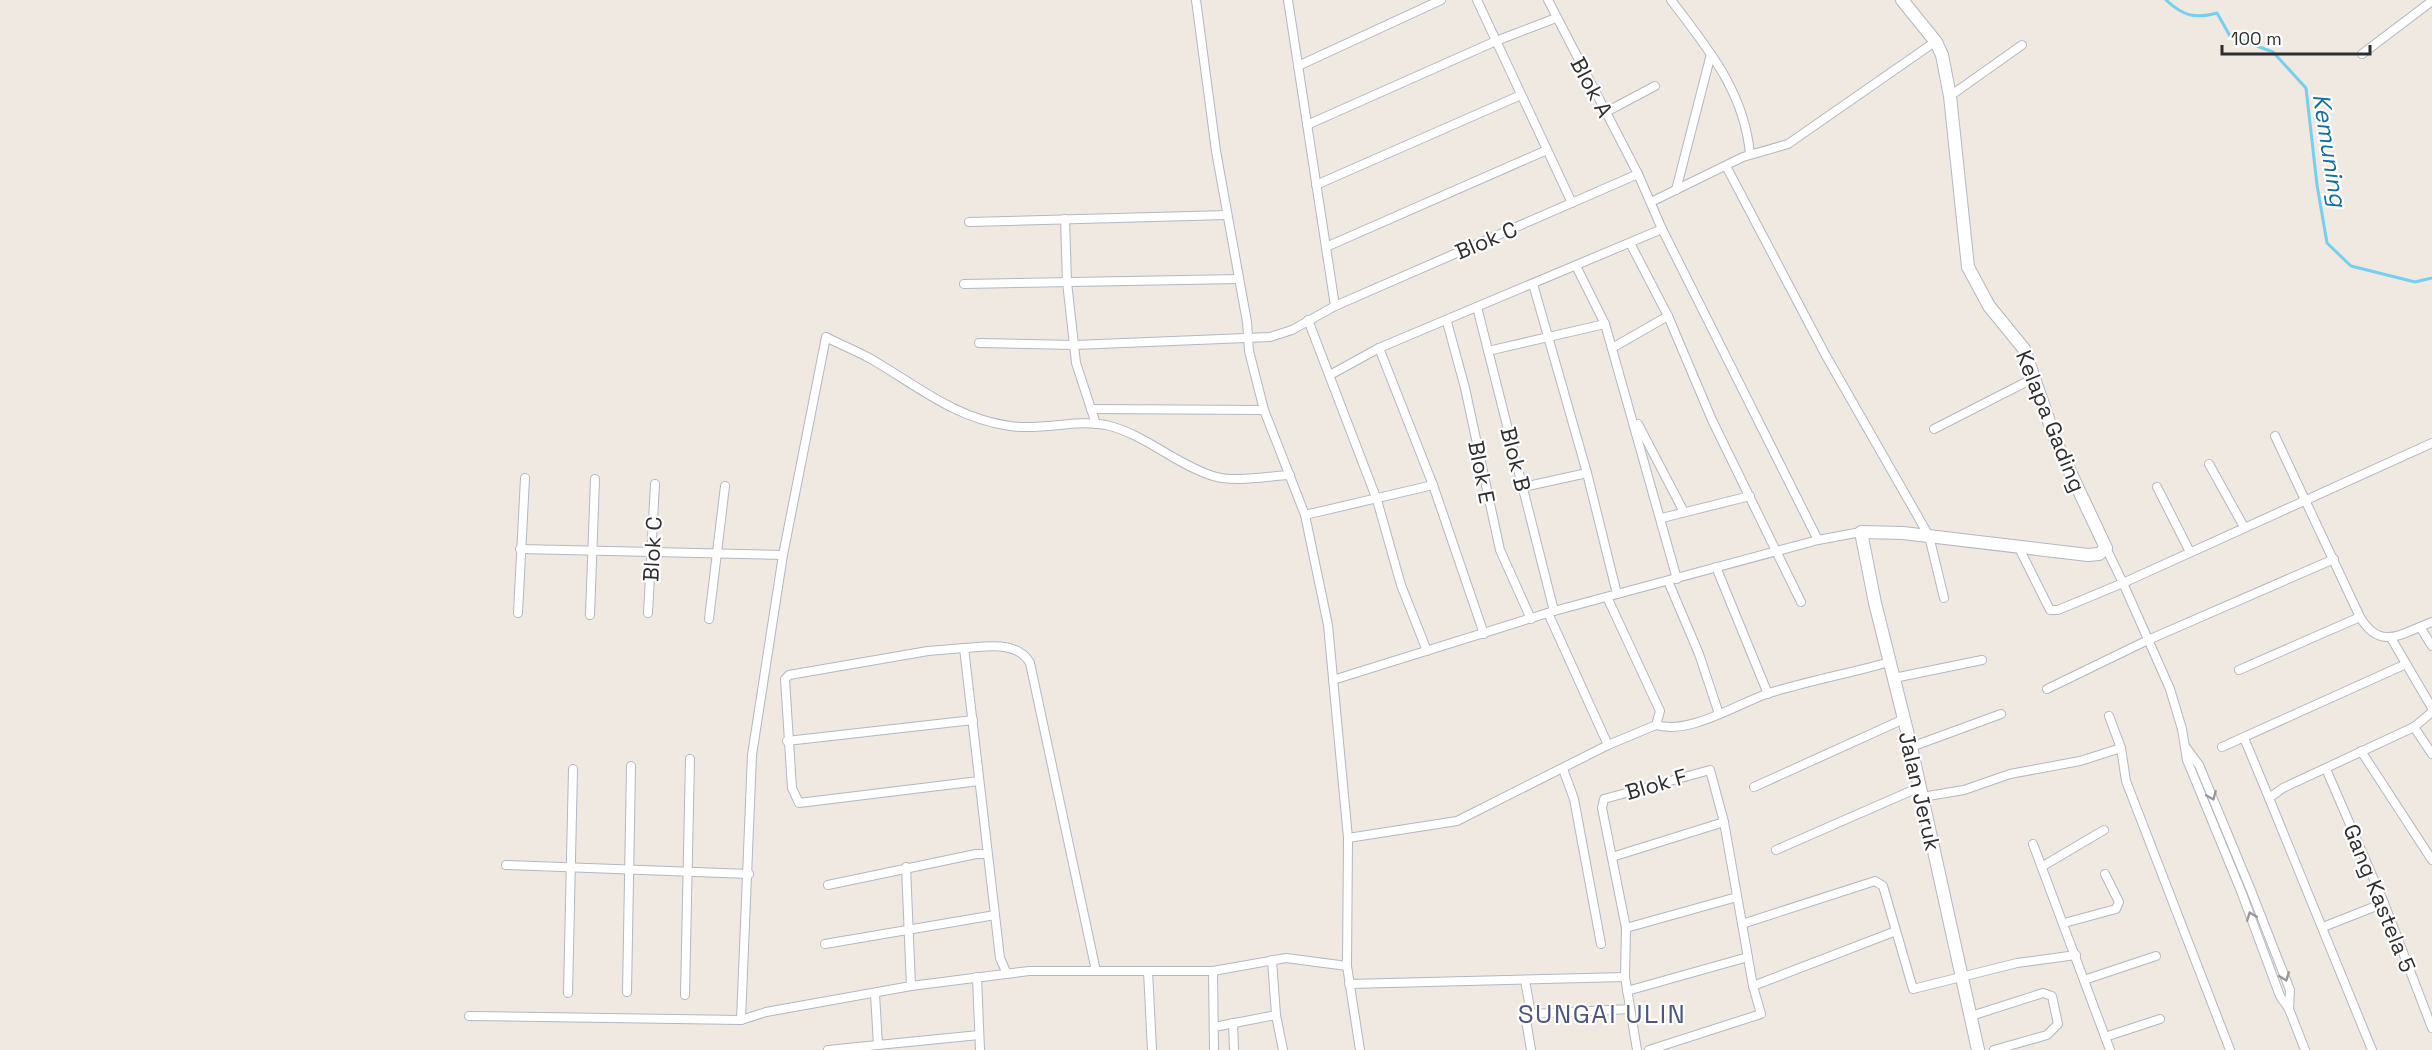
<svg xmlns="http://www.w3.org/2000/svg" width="2432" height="1050" viewBox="0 0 2432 1050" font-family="'Space Grotesk',sans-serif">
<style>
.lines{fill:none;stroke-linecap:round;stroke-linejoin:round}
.stream{stroke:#75cff0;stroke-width:3}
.street-casing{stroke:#b4b7c1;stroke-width:10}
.secondary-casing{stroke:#b4b7c1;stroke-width:14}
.street{stroke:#fff;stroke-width:8}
.secondary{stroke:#fff;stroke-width:12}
.oneway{stroke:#969696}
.labels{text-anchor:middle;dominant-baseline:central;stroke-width:4.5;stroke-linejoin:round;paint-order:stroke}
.street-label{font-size:22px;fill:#2e2e2e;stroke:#fff}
.water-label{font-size:24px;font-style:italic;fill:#0d6fa3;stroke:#fff}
.quarter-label{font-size:26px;letter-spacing:1.5px;fill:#4d5680;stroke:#fff}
</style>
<rect width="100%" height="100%" fill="#efe9e1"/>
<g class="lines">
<path class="stream" d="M2166,0C2183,16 2195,19 2217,13L2230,36L2273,52L2306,88L2317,185L2327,243L2351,266L2415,282L2432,278"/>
<g class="street-casing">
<g id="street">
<polyline points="1196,0 1216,151 1247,322 1249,351 1264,410 1305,515 1328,625 1348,838 1347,966 1360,1050"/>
<polyline points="1288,0 1335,306"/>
<polyline points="1477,0 1572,203"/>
<polyline points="1548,0 1638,174 1662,229 1818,540"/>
<path d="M1671,0C1708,49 1744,91 1750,154"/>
<polyline points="2362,54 2432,1"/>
<polyline points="1298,66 1441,0"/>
<polyline points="1950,96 2022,45"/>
<polyline points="1606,112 1655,86"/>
<polyline points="1307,125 1496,41 1556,18"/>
<polyline points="1726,166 1825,354 1929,536 1944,598"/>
<polyline points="1316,185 1521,95"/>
<polyline points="1676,190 1711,54"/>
<polyline points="1651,202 1743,157 1788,144 1929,46"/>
<polyline points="1065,219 1067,282 1076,363 1096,424"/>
<polyline points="969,222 1227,215"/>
<polyline points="1630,243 1668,316 1712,420 1801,602"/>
<polyline points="1326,247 1547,150"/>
<polyline points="1576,266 1605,324 1677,579"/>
<polyline points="964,284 1239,279"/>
<polyline points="1533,284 1587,473 1617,594"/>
<polyline points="1477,307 1554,611"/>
<polyline points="1308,320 1377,500 1401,585 1427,651"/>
<polyline points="1447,322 1465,388 1500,550 1531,619"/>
<polyline points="979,343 1075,345 1270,337 1292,330 1335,306 1638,174"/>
<polyline points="1379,348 1433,485 1484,634"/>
<polyline points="1612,348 1668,316"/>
<polyline points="1488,351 1605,324"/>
<polyline points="1330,375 1379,348 1662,229"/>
<polyline points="1091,409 1264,410"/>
<polyline points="1638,424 1684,512"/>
<polyline points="1934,429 2034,378"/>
<path d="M2275,436L2360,617C2381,652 2402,633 2432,622"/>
<polyline points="2209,464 2244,527"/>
<polyline points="1523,487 1587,473"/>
<polyline points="2157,487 2190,552"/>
<polyline points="1305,515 1433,485"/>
<polyline points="1662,518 1750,496"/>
<polyline points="2018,546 2050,610 2058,610 2123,583 2170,689 2182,729 2187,760 2241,891 2280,996 2289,1009 2305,1050"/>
<polyline points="2106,548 2123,583 2432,443"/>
<polyline points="520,549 783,555"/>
<polyline points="1716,567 1768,694"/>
<polyline points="1668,581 1699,654 1719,714"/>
<polyline points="518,613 525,478"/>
<polyline points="648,613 655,484"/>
<polyline points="1548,613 1608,745"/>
<polyline points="590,615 595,479"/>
<polyline points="709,619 725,486"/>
<polyline points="2420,627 2432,646"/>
<polyline points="2391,638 2432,708"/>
<path d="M964,648C986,647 1017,640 1030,663L1096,971"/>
<polyline points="2239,670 2360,617"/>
<polyline points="1894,678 1982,660"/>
<polyline points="1333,680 1554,611 1818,540 1861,532"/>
<polyline points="2047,689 2148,640 2334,559"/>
<polyline points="2109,716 2121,748 2126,781 2230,1050"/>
<path d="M1656,725C1690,735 1737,704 1769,693C1809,681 1850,673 1890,662"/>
<polyline points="2414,727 2432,754"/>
<polyline points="2244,738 2269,798"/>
<polyline points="787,741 973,720"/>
<polyline points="2185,746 2199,765 2250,888 2290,990 2289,1009"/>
<polyline points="1911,747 2001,714"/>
<polyline points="2222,747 2406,664"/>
<polyline points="2361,751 2432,860"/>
<polyline points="1563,769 1574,799 1601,944"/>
<polyline points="2326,769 2384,903 2432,1028"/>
<polyline points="979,781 799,803 792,788 785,679 789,675 928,651 964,648 1000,958 1007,974"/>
<polyline points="1754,787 1904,719"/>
<polyline points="1922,797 1964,790 2010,774 2080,761 2121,748"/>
<polyline points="1348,838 1457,821 1608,745 1656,725 1660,711 1607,597"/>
<polyline points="2033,844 2110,1050"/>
<polyline points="1776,850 1920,787"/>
<polyline points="1612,857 1724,822"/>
<polyline points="506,865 749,874"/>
<polyline points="2043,866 2104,830"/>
<polyline points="906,867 911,986"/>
<polyline points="828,885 976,854 987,854"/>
<polyline points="2064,923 2116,909 2119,902 2105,874"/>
<polyline points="1742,924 1875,881 1883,886 1913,989 2017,963 2076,955"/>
<polyline points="2323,927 2384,903"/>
<polyline points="1626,928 1737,897"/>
<polyline points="825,944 995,915"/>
<polyline points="1272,960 1276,1015 1283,1050"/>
<polyline points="1148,971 1152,1050"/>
<polyline points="1213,971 1214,1050"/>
<polyline points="977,977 980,1050"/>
<polyline points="1525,980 1531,1014 1526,1020 1531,1050"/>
<polyline points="2084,980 2156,956"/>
<polyline points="1349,984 1625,977"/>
<polyline points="1753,986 1896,931"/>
<polyline points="1627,991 1748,957"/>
<polyline points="627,992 631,766"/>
<polyline points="568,993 573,769"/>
<polyline points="875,994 878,1045 979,1035"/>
<polyline points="685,995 690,759"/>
<polyline points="1531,1014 1630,1009"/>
<path d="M469,1016L741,1020L752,755L783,555L826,337C841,345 857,351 871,359C918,386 954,418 1010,426C1042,431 1075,419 1106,425C1145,434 1175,464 1213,476C1236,483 1267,476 1290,475"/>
<polyline points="1971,1016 2043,993 2052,996 2058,1024 2047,1035 1994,1050"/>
<polyline points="741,1020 766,1012 911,986 1029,971 1213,971 1286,958 1347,966"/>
<polyline points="1233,1023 1234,1050"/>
<polyline points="1214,1027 1276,1015"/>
<polyline points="2105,1037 2160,1019"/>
<polyline points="828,1050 878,1045"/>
<polyline points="1637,1050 1625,977 1626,928 1602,808 1604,799 1710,770 1724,822 1753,986 1761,1014 1649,1050"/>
<polyline points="2372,1050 2269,798 2283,788 2414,727 2432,712"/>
</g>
</g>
<g class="secondary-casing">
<polyline id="secondary" points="1902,0 1936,42 1942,55 1950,96 1968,267 1989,306 2024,349 2056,442 2106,548 2099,554 2088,555 1903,533 1861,532 1875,603 1911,747 1978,1050"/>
</g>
<use href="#street" class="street"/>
<use href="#secondary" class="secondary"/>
</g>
<defs><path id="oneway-chevron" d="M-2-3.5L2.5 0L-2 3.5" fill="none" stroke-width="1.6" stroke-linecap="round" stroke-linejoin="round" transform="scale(1.5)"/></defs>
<g class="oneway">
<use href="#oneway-chevron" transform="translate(2212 796) rotate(67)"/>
<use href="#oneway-chevron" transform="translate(2251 916) rotate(-111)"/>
<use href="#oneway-chevron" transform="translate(2285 977) rotate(69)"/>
</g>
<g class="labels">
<g class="street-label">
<text transform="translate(1592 87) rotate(62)">Blok A</text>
<text transform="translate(1486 240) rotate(-23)">Blok C</text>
<text transform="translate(2051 421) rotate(68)">Kelapa Gading</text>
<text transform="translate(1516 459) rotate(76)">Blok B</text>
<text transform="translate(1482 472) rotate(79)">Blok E</text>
<text transform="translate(652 549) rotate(-87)">Blok C</text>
<text transform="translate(1656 784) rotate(-16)">Blok F</text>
<text transform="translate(1920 791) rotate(77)">Jalan Jeruk</text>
<text transform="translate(2380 898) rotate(68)">Gang Kastela 5</text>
</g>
<g class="water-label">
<text transform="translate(2330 150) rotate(81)">Kemuning</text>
</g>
<g class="quarter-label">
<text x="1602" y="1014">SUNGAI ULIN</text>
</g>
</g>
<path d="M2222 45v9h148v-9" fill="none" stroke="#2e2e2e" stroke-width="3"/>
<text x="2231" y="45" font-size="18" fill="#2e2e2e" stroke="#ffffff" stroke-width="4.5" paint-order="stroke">100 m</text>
</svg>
